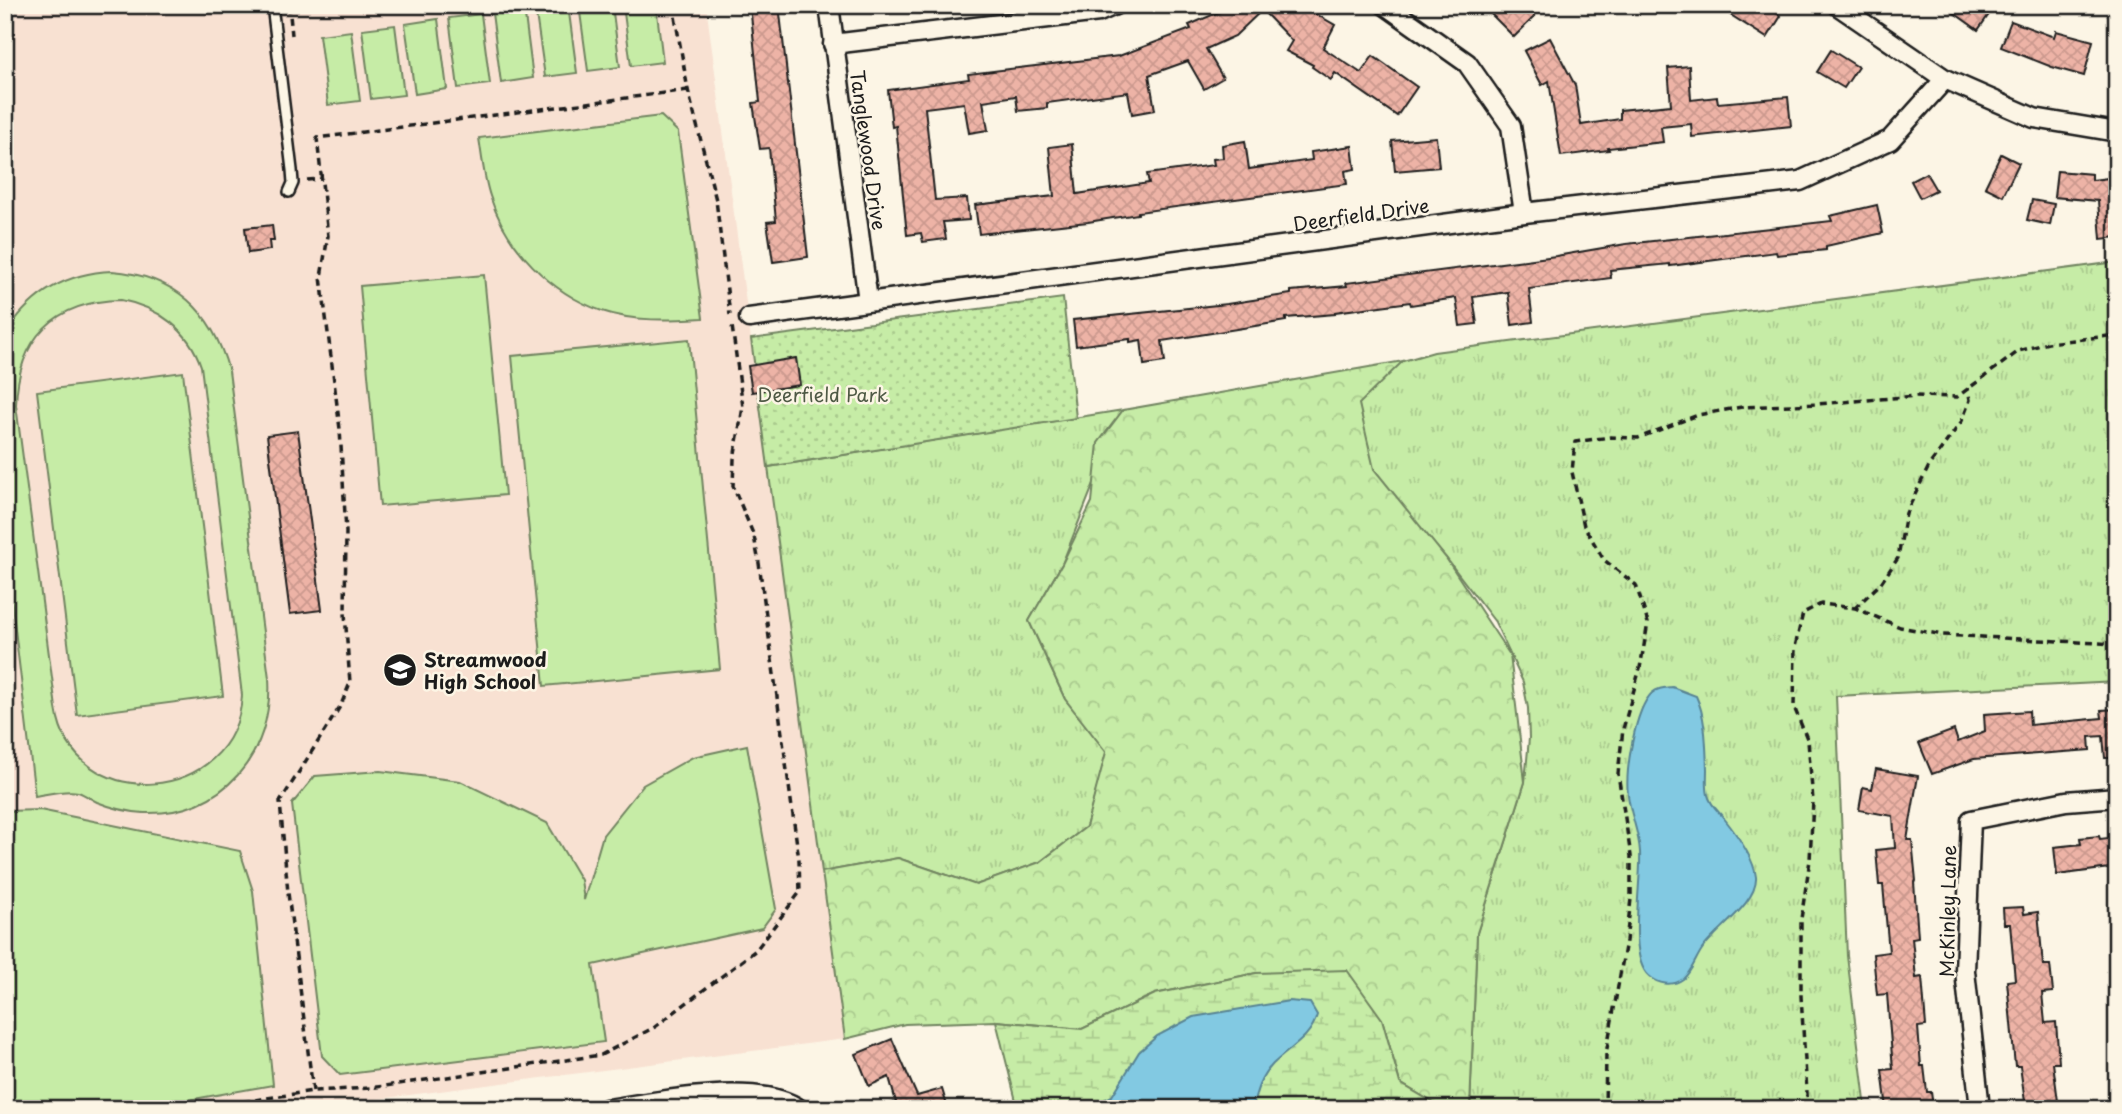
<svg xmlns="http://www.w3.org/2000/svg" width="2122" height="1114" viewBox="0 0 2122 1114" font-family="'Playpen Sans',sans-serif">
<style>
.built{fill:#f8e1d2}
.grass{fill:url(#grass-tufts);stroke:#718461;stroke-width:2}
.forest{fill:url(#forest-crowns);stroke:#718461;stroke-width:2}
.wetland{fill:url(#wetland-marsh);stroke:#718461;stroke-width:2}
.park{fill:url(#park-dots);stroke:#718461;stroke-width:2}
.pitch{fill:#c6eca6;stroke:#718461;stroke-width:2;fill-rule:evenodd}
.water{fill:#82c9e2;stroke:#598493;stroke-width:2}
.building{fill:url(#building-cross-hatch);stroke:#1c1c1c;stroke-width:2}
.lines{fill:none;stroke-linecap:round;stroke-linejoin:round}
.service-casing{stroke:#1c1c1c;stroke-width:14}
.minor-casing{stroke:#1c1c1c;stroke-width:23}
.path{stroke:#1c1c1c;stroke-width:3.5;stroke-dasharray:7 5;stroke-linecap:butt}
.service{stroke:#fcf5e5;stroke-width:9}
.minor{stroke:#fcf5e5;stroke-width:18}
.labels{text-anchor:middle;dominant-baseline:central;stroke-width:5;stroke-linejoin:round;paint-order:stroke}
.street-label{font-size:19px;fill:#1c1c1c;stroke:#fcf5e5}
.park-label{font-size:19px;fill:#4f5a45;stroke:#fcf5e5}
.poi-label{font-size:19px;font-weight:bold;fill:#1c1c1c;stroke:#fcf5e5;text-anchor:start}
</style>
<defs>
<pattern id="grass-tufts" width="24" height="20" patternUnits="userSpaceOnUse" patternTransform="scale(1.75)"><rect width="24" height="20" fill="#c6eca6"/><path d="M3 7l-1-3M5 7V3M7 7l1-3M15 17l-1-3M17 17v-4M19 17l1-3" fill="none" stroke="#aaca8e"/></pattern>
<pattern id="forest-crowns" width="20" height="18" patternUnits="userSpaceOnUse" patternTransform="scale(1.75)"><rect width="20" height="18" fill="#c6eca6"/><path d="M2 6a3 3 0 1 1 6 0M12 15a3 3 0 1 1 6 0" fill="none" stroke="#aaca8e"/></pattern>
<pattern id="wetland-marsh" width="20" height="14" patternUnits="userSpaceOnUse" patternTransform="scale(1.75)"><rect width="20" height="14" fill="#c6eca6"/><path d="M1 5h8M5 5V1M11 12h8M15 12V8" fill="none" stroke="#aaca8e"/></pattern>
<pattern id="park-dots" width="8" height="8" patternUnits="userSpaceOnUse" patternTransform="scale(1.75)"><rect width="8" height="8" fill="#c6eca6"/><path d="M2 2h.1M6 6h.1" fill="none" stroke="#aaca8e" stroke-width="1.8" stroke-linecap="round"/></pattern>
<pattern id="building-cross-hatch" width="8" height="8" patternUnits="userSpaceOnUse" patternTransform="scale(1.75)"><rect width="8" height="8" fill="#edb3a6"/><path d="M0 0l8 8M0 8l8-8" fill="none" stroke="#cb998e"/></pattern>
</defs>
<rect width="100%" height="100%" fill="#fcf5e5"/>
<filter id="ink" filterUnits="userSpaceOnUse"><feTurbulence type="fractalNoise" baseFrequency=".0143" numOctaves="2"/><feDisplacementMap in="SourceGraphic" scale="14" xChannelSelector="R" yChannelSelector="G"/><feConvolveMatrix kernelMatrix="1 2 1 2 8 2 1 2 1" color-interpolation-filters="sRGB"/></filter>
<g filter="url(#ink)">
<polygon class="built" points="5,5 706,5 845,1039 300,1109 5,1109"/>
<g class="grass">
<polygon points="2117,262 2117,682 1836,696 1847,956 1866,1109 1470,1109 1477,933 1525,782 1529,738 1528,708 1523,682 1495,622 1446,558 1388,493 1361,446 1359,404 1369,381 1403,361 1434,352"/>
<polygon points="1123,410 1062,564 1029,621 1065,699 1107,752 1086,827 1040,862 976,885 898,858 822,872 768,467"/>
</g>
<polygon class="forest" points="1403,361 1359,404 1374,469 1446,558 1510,655 1525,782 1477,933 1470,1109 1444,1109 1400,1083 1382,1019 1256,973 1155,994 1082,1029 996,1021 905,1024 845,1039 822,872 898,858 976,885 1040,862 1086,827 1106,752 1065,699 1029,621 1062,564 1092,502 1098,443 1123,410"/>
<polygon class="wetland" points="1347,970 1382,1019 1400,1083 1444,1109 1018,1109 996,1021 1082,1029 1155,994 1256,973"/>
<polygon class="park" points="1063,298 1076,418 768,467 751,339"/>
<g class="pitch">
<polygon points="549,5 568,5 577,73 545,77 535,7"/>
<polygon points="579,5 612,5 620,67 588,71"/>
<polygon points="623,5 656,5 663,62 631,66"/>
<polygon points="524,8 533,78 501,83 492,13"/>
<polygon points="481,14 490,84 458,88 449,18"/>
<polygon points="438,19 447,89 415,94 405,24"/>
<polygon points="395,25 404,95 371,99 362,29"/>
<polygon points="351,31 360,101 328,105 319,35"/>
<path d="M661,116L678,132L703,318C669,320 634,322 602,311C550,293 506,247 490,196C484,178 482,157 479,138Z"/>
<path d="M112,271C175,276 212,310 229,371L269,678C274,753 223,816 144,813C128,812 112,808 97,802C91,799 84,794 78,792C66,789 48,794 35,796L5,546V331L8,330C33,292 67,273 112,271ZM121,300C158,307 189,330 201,366L242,695C236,806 72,816 56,708L16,405C18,339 54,301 121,300Z"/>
<polygon points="484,275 505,495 380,506 360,286"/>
<polygon points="689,339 720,669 544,686 512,356"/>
<polygon points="183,372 223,696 77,715 37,391"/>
<polygon points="747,745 776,909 762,928 593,965 604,1042 340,1075 322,1056 292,804 315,776 380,771 460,781 547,823 581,880 584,900 603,835 643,785 693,757"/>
<polygon points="40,810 240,851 253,891 273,1085 138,1109 5,1109 5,811"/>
</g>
<g class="water">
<path d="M1672,687L1696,696C1706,717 1706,745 1707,769C1707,777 1706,787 1708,795C1710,804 1717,810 1723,817C1735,832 1754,857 1756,877C1758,902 1717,929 1703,948C1696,957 1692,972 1683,979C1672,987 1658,984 1649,976C1627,957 1642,881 1640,852C1639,832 1630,814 1628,795C1625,771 1635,709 1652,693C1658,688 1664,688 1672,687Z"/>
<path d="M1289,1001L1310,1003L1317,1015C1311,1038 1289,1048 1273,1064C1260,1077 1256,1092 1252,1109H1087L1112,1096L1139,1052L1157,1036L1193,1017Z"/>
</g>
<g class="building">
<polygon points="750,5 779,5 808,257 773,262 767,222 776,221 769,148 760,149 753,103 760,102"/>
<polygon points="1235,5 1300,5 1335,25 1323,48 1361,73 1373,56 1417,87 1397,116 1335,73 1331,80 1312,67 1313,65 1286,51 1292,41 1262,10 1235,36 1206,49 1223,78 1204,89 1188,61 1149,75 1155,110 1132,114 1128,92 1047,103 1047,108 1018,111 1016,96 983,101 988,130 969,133 964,103 925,108 935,200 967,198 969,220 943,222 946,239 923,242 921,233 907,235 896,126 892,127 888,90 969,79 968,74 1119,56 1191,29 1189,25"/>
<polygon points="1482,5 1524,5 1535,16 1514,37"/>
<polygon points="1715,5 1763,5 1781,16 1767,38"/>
<polygon points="1943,5 1979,5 1990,13 1978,30"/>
<polygon points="2011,21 2054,37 2056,31 2093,41 2084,76 2052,67 2001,47"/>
<polygon points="1550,38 1575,85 1581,125 1620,119 1620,110 1671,105 1668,68 1689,66 1691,100 1717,97 1718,103 1788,97 1791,126 1692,137 1691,124 1661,127 1663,142 1608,148 1609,150 1561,156 1549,81 1542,85 1524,51"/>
<polygon points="1831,50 1858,67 1844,88 1817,72"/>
<polygon points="1436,137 1439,167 1395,171 1392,141"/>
<polygon points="1245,141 1249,169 1312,160 1311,152 1352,146 1355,169 1345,171 1347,184 1138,212 1138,214 1088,222 979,234 975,205 1054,196 1049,147 1072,144 1077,194 1149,183 1147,174 1214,165 1213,159 1223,158 1222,145"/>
<polygon points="2001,154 2019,163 2003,196 1985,187"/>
<polygon points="2057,171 2092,174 2092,180 2117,177 2117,237 2101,239 2098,201 2054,197"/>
<polygon points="1926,173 1936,190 1920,198 1911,181"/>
<polygon points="2032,200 2054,204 2050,225 2027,220"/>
<polygon points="1877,205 1883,233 1826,246 1826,250 1777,255 1776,252 1670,266 1670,264 1610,270 1611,278 1529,289 1533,322 1512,325 1508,292 1473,297 1477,324 1460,326 1456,298 1411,305 1410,302 1335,312 1335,314 1286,318 1286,321 1162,341 1165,362 1144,365 1141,340 1130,342 1130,339 1076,346 1073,320 1227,304 1291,294 1291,291 1347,286 1346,283 1556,256 1626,244 1832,221 1830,216"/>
<polygon points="272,225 274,241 269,241 270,250 248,253 245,228"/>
<polygon points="796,358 800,385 752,392 748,366"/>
<polygon points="298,431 322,610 290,614 267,435"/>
<polygon points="2117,709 2117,758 2105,758 2103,736 2089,737 2090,750 1974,759 1932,774 1919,743 1954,730 1958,742 1985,731 1984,714 2029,711 2030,725 2102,718 2101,710"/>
<polygon points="1876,769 1918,776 1907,840 1912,840 1916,881 1914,882 1918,937 1912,938 1916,978 1922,977 1926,1026 1918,1027 1921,1066 1924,1066 1927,1092 1931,1092 1933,1107 1887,1109 1882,1070 1893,1069 1887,994 1877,995 1873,954 1889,952 1883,885 1879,885 1876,850 1895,848 1893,816 1859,810 1863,787 1872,789"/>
<polygon points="2099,836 2100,839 2117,837 2117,867 2057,875 2054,847 2081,844 2080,838"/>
<polygon points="2023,907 2024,914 2038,912 2043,965 2050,965 2053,992 2042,993 2045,1023 2056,1022 2059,1063 2053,1063 2059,1109 2026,1109 2020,1066 2015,1066 2007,981 2015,980 2010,924 2004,924 2003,908"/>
<polygon points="892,1039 917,1096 942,1089 948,1109 889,1109 889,1104 896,1102 889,1077 869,1086 856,1054"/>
</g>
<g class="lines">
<g class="service-casing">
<polyline id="service" points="272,5 292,170 293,183 289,192"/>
</g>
<g class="minor-casing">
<g id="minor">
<polyline points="829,5 868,301"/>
<polyline points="1385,5 1467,63 1511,126 1524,213"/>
<polyline points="1837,5 1945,79 2034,118 2117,132"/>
<polyline points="833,44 1099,12 1115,5"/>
<polyline points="749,318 1524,213 1800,181 1890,140 1945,79"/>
<path d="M607,1109C656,1102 758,1080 799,1109"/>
<polyline points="1980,1109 1965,971 1971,820 2066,801 2117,797"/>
</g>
</g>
<g class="path">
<polyline points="289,5 292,35"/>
<polyline points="673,5 688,90 716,200 730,315"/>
<polyline points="307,180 322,179"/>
<polyline points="1855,608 1881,583 1898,558 1906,513 1930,464 1962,421 1970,400 1968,388"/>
<polyline points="313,1091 288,893 280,802 341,705 350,683 345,613 346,532 340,429 321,277 328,236 317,138 688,90"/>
<polyline points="196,1109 313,1091 370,1088 601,1055 655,1027 756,950 800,892 799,860 759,563 754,536 733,486 734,459 743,407 732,326"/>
<polyline points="1605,1109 1606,1054 1626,941 1631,899 1631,856 1618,774 1623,729 1640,668 1648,623 1636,585 1604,560 1584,526 1572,472 1575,442 1610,437 1638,438 1698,415 1742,407 1818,404 1916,396 1957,397 2019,351 2048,343 2117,335"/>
<polyline points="1808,1109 1801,996 1801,919 1810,860 1813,801 1808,741 1794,707 1795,647 1803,613 1821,604 1855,608 1900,627 1943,635 2117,644"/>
</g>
<use href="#service" class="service"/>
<use href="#minor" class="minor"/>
</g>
</g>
<defs>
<g id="school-disc" transform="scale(1.75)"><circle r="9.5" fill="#1c1c1c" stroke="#fcf5e5"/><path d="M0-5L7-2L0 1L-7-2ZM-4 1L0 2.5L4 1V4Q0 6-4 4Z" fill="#fff"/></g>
</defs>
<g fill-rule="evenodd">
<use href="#school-disc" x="400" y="670"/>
</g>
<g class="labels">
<g class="street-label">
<text transform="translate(869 150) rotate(82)">Tanglewood Drive</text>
<text transform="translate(1361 214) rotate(-8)">Deerfield Drive</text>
<text transform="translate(1947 911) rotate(-89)">McKinley Lane</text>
</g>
<g class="park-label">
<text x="823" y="394">Deerfield Park</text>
</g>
<g class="poi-label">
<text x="424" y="659">Streamwood<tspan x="424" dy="22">High School</tspan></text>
</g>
</g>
<rect width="2122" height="1114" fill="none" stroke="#fcf5e5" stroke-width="28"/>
<rect x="14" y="14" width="2094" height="1086" fill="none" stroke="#1c1c1c" stroke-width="2.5" filter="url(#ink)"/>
</svg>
